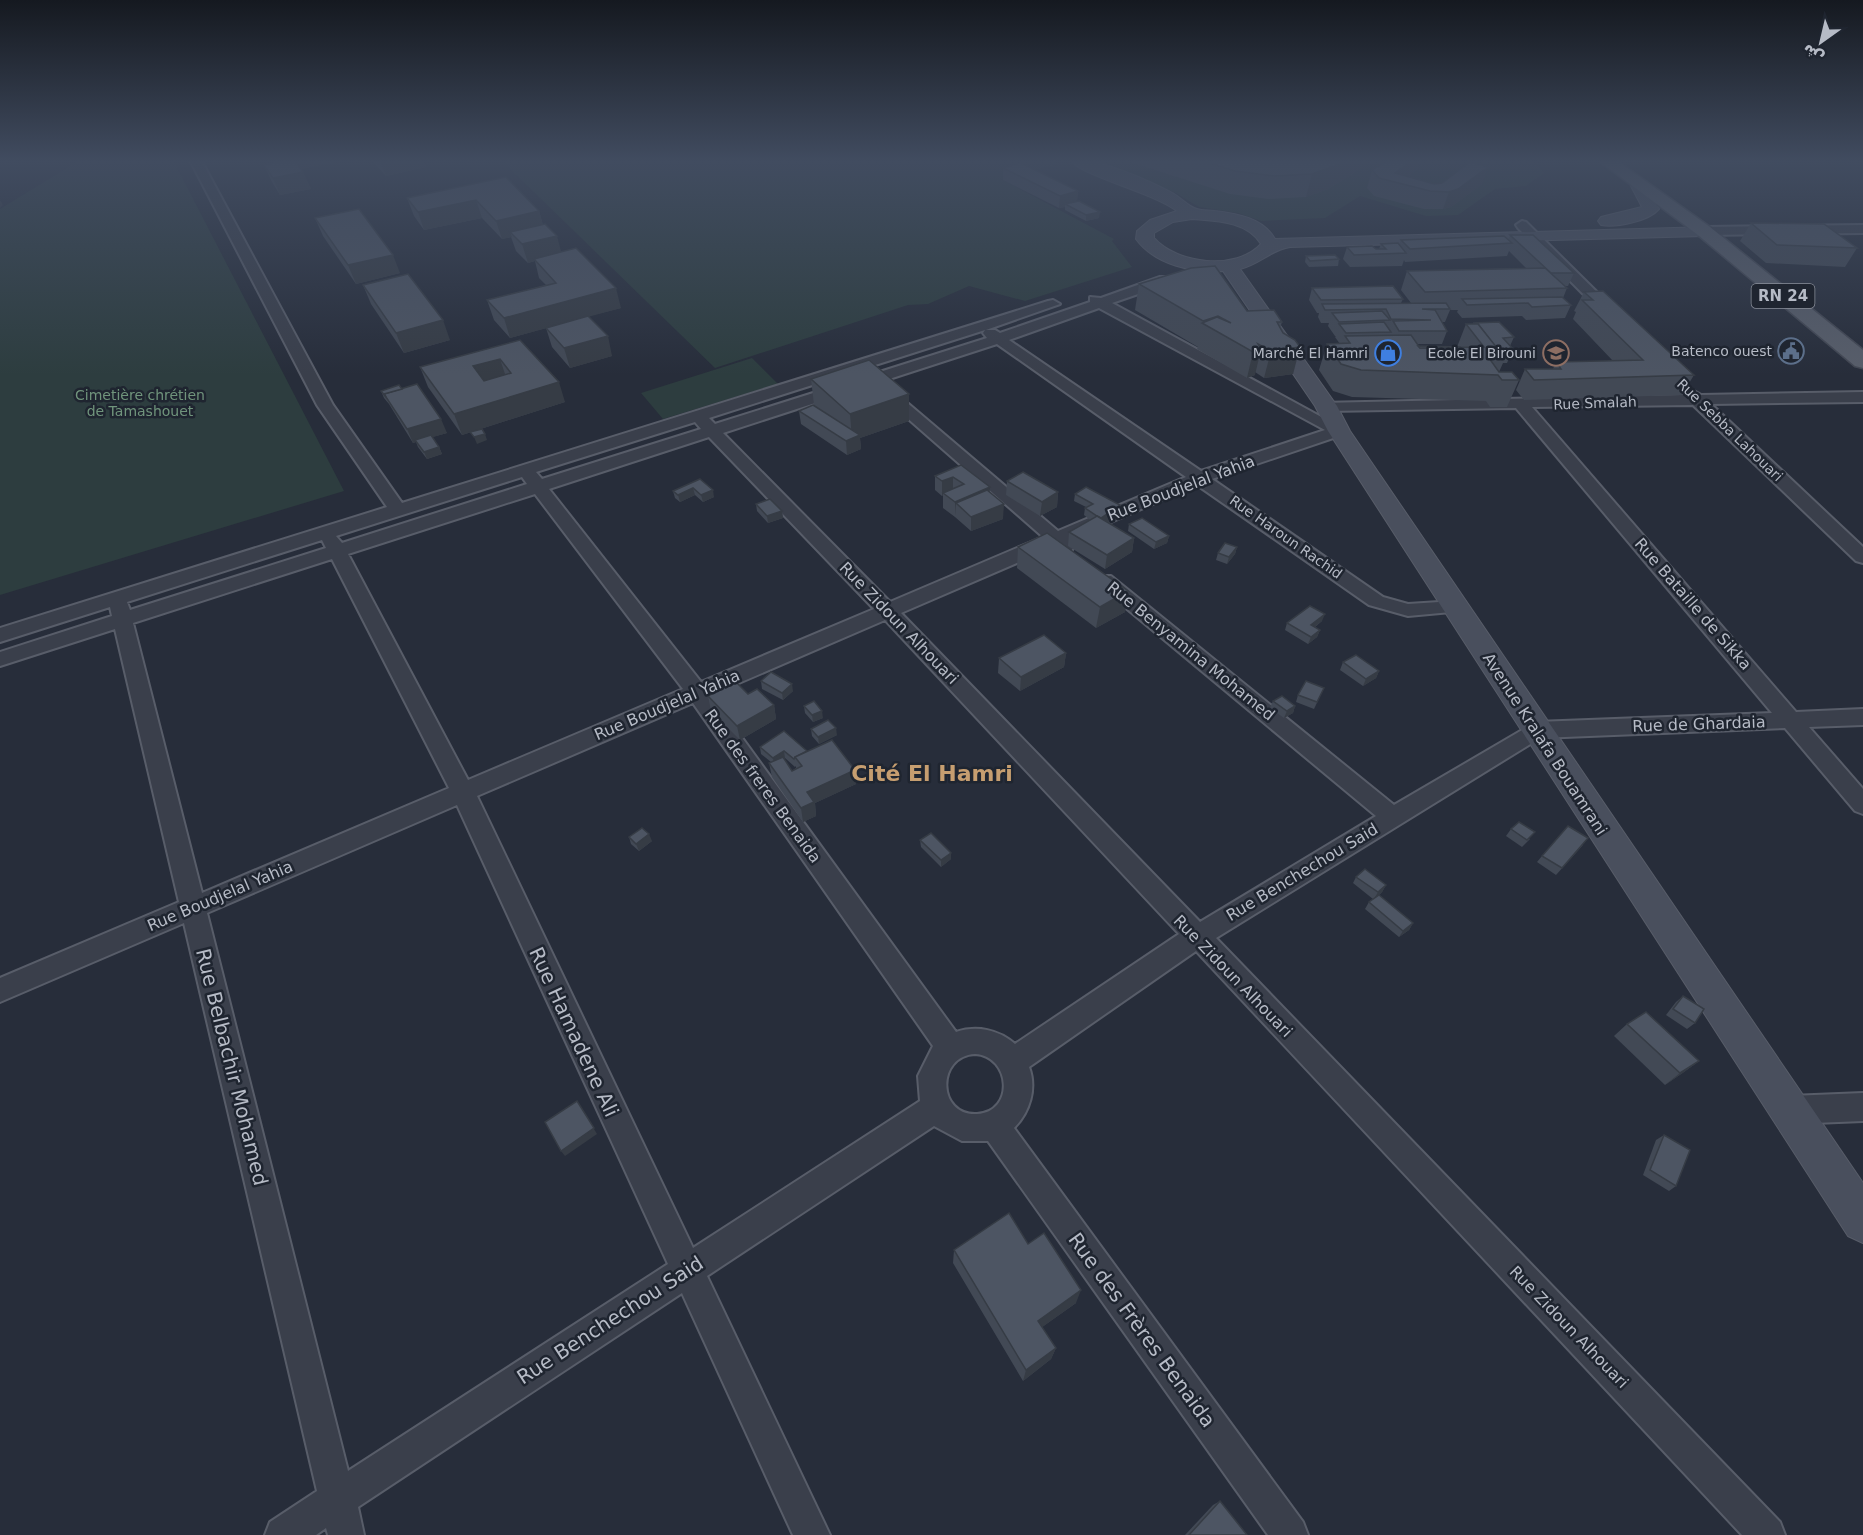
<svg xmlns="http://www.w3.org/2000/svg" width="1863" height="1535" viewBox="0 0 1863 1535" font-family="'DejaVu Sans','Noto Naskh Arabic',sans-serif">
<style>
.green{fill:#2d3d3f}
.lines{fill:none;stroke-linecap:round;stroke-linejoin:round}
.street-casing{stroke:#585d69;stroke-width:4}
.secondary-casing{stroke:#585d69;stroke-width:2}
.primary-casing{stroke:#434854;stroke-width:3}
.street{fill:#3a3f4b;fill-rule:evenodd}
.secondary{fill:#494f5d;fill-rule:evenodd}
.primary{fill:#585e6a;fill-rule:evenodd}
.wall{fill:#424955;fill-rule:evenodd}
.shaded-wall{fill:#363c45}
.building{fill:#4d5563;stroke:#363c45;stroke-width:1.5;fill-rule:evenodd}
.labels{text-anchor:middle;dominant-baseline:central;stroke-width:5;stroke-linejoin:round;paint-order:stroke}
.far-poi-label{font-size:14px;fill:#b6bbc6;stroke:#1f2530;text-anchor:end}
.far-park-label{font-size:14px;fill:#70947c;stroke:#1f2530}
.far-street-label{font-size:14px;fill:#b6bbc6;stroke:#1f2530}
.shield{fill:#1f2530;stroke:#898e99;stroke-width:1.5}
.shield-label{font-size:15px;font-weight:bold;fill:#b6bbc6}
.street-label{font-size:16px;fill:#b6bbc6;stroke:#1f2530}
.near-street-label{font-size:20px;fill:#b6bbc6;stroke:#1f2530}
.district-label{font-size:22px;font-weight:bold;fill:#c69e70;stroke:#1f2530}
</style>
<rect width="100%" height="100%" fill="#272d3a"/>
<g class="green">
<polygon points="80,160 173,160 344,491 0,595 0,209"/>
<polygon points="501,160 1050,160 1058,164 1001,179 1114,239 1112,241 1132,267 1025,301 969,286 928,304 908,305 715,368"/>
<polygon points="1093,160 1533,160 1544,173 1526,186 1495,189 1458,215 1426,216 1360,196 1325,218 1261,221 1238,213 1199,207 1174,192"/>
<polygon points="752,358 778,384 663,419 641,393"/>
</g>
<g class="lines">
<g class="street-casing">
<g id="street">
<path d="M190,160H201L333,405L402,503L1048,301L1053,300L1060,304L986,330H995L1000,333L1090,302V297L1101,298L1160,277H1170V283L1112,303L1347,431L1345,434L1212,479L1383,597L1408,604L1455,601L1462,603L1465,607L1462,611L1408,616L1369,605L1197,485L1069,540L1074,547L1071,551L1065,553L1054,547L901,613L1200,922L1376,816L1097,584L1095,580L1097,576H1111L1394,805L1536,722L1772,713L1516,408L1326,411L1318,406L1320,403L1684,395L1692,390L1701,395L1863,392V402L1711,404L1863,547V563L1856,561L1693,405L1532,407L1796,712L1863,709V725L1809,727L1863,789V814L1855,811L1785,728L1540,738L1216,938L1780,1522L1785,1535H1742L1196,951L1029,1067C1037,1088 1030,1112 1014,1128L1303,1522L1308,1535H1268L988,1141H962L934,1126L707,1276L830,1535H793L682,1293L358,1507L364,1535H328L326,1528L316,1535H265L270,1522L317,1491L184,923L0,1002V978L179,902L115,629L0,666V652L112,616L110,607L0,642V628L387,507L317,405ZM1099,308L1325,430L1201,471L1009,340ZM985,330L983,333L987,338L715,424L709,418ZM997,344L1186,477L1058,531L891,389H881L878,392L881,395L1043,537L890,602L723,433ZM695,422L701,429L542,479L536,472ZM709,437L874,609L701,682L549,489ZM522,477L527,484L342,543L336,536ZM535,494L683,689L468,780L348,554ZM322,540L326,548L130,610L127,602ZM332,559L449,788L202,893L133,623ZM885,620L1179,934L1015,1044C999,1030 977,1025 956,1032L711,695ZM693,703L933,1046L918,1076L920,1101L693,1248L477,796ZM457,805L668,1264L348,1471L207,913ZM975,1054C1011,1056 1015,1112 977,1114C937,1116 936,1056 975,1054Z"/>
<polygon points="1522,221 1526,222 1614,309 1614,315 1604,315 1518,228 1516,225"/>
<polygon points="1863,225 1863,233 1704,235 1698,231 1704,227"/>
<polygon points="1863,1093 1863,1121 1790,1124 1780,1120 1776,1110 1780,1100 1790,1096"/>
</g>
</g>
<g class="secondary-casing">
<g id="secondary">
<path d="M1070,160C1098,158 1148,180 1174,194C1181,198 1189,207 1197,209C1202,211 1210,210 1215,211C1238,214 1263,218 1275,239L1710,227L1713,231L1710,235L1704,236L1290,247C1271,250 1260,264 1240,269L1337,406L1350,431L1863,1183V1243L1848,1236L1328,431L1315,406L1223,271C1193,273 1155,265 1136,239L1137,231L1150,220L1177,211C1152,192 1084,177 1070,160ZM1192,219C1216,221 1247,221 1261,244C1236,271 1177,264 1154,238V233L1173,222Z"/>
<path d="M1639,181L1645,183L1659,209C1649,221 1616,228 1601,225L1598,221L1601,217L1642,207L1631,186Z"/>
</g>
</g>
<g class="primary-casing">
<polygon id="primary" points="1598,160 1616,160 1710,227 1863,350 1863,368 1855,366 1698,235"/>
</g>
<use href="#street" class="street"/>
<use href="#secondary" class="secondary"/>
<use href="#primary" class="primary"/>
</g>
<g class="wall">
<polygon points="289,160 345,160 301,169 311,189 280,195 272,182 264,165"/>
<polygon points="371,160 423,160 426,167 386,176"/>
<polygon points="1124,160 1375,160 1328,189 1306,197 1268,199 1230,194"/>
<polygon points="1003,168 1078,191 1077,201 1099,218 1086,221 1065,210 1065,207 1059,208 1003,180"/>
<polygon points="1418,168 1408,176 1434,184 1482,184 1451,207 1443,209 1424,209 1374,196 1367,188 1372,170"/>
<polygon points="506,177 539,211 543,225 561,252 621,308 589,316 612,356 570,368 552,347 546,328 510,338 494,320 487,300 546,285 539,278 535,261 528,263 516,251 511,237 502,239 482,218 424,230 414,216 407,198"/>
<polygon points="315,218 400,273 356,284 323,236"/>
<polygon points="1751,223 1857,248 1845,267 1766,263 1740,241"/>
<polygon points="1510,235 1574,273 1568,286 1564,286 1567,288 1563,298 1571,305 1565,318 1526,320 1522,316 1462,318 1457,312 1458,310 1450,310 1445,322 1442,322 1447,331 1442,344 1417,344 1418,346 1457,347 1466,324 1514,337 1510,346 1513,349 1507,363 1503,363 1499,372 1519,380 1507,407 1490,407 1486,401 1352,397 1333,391 1319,370 1327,344 1340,344 1335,337 1336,336 1335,336 1328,326 1329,323 1321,323 1318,317 1319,313 1317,313 1309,300 1312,288 1403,299 1401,303 1411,303 1401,290 1407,271 1526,268 1509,251 1507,256 1405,262 1404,260 1402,266 1350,267 1343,259 1347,247 1379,249 1381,244 1399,245 1401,240 1508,240"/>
<polygon points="1306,256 1339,259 1338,266 1309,267 1305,262"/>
<polygon points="1139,284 1247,311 1282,322 1280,328 1283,333 1300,347 1293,374 1264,378 1255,372 1255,375 1247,378 1197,349 1198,347 1135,310"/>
<polygon points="363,285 450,340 404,353 371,304"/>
<polygon points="1584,292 1694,375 1682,395 1524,400 1516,390 1525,369 1553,369 1556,362 1613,361 1573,319 1576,312 1574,311"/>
<polygon points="520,340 565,402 462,435 428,387 420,367"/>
<polygon points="811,379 909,394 909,421 860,438 861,449 847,455 801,424 799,411 814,405"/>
<polygon points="402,389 447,433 432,437 439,447 442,454 427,459 418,447 416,442 413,443 389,404 384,398 381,391"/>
<polygon points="961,465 990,492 1003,519 971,531 955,517 955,516 955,517 943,508 943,495 942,496 935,490 935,476"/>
<polygon points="700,479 714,497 703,502 695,495 680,502 675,498 673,491"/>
<polygon points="1007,481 1058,492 1057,507 1040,516 1006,495"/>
<polygon points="1075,494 1120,505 1119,513 1106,521 1134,538 1132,552 1105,569 1068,546 1069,532 1090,520 1084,515 1085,508 1086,507 1074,501"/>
<polygon points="756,504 782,511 783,518 768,523 757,511"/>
<polygon points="1129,524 1169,536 1167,543 1154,549 1128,531"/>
<polygon points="1018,547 1128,591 1125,612 1096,628 1017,568"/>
<polygon points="1237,547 1235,554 1227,564 1216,560 1218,553"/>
<polygon points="1322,621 1315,627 1320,630 1317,637 1308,644 1285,630 1287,623"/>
<polygon points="1066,653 1064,667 1020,691 998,673 999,658"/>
<polygon points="1343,662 1379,671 1376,678 1363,686 1340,670"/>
<polygon points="761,681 793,691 783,700 762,689"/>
<polygon points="1324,688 1314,709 1296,702 1298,695"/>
<polygon points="748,694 774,705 776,719 740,740 711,711 708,696"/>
<polygon points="1273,701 1295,706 1293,713 1284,718 1270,708"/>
<polygon points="804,706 823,718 813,722 805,713"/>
<polygon points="811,729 837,735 819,744 812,736"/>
<path d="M760,747L807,751L856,784L815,803L816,816L803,822L772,777L769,763L771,762L761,754ZM785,758L795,767L796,766V768L792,771L784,759Z"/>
<polygon points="1511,829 1530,839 1522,847 1506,836"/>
<polygon points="629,837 652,841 639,851 631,844"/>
<polygon points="920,840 951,859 941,867 921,847"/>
<polygon points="1583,845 1556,875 1537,862 1542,856"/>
<polygon points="1356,877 1386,885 1382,892 1379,895 1413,923 1409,930 1399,937 1365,909 1369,902 1373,899 1353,883"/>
<polygon points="1683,996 1695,1023 1687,1029 1666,1015 1676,1002"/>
<polygon points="1627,1024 1699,1061 1684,1072 1665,1085 1614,1036"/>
<polygon points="1664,1135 1676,1186 1669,1191 1643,1175 1656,1140"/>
<polygon points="1028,1244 1076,1303 1042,1327 1056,1348 1051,1359 1023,1381 953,1263 954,1250"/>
<polygon points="1220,1501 1247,1535 1185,1535 1213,1505"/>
</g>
<g class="shaded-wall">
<polygon points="296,160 345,160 300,169"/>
<polygon points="380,160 423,160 426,167 386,176"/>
<polygon points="1344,160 1375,160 1328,189 1306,197 1312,174"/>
<polygon points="1413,160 1421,160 1418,168 1398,183 1395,173"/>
<polygon points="1488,167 1482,184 1451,207 1443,209 1449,192"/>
<polygon points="303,172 311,189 280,195 273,178"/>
<polygon points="1078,191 1077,203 1065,204 1065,207 1059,208 1060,196"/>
<polygon points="0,200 3,205 0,208"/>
<polygon points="476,200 482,218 424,230 418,212"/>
<polygon points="539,211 544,229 510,232 512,237 502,239 496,221"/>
<polygon points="1100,212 1099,218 1086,221 1086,215"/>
<polygon points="557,236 562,255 534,259 535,261 528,263 522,244"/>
<polygon points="393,255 400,273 356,284 348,265"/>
<polygon points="616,288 621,308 510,338 504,318"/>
<polygon points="443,320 450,340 404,353 396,333"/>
<polygon points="608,336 612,356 570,368 564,348"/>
<polygon points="1300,347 1293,374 1264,378 1271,351"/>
<polygon points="1261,349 1255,375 1247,378 1253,352"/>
<polygon points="500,359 507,380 481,387 473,366"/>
<polygon points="559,382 565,402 462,435 454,414"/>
<polygon points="909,394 909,421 860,438 861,449 847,455 846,441 852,439 850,414"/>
<polygon points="441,419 447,433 413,443 407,429"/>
<polygon points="485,434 487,440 477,444 474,437"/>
<polygon points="439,447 442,454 427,459 424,452"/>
<polygon points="953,477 953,491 943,493 943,495 942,496 942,481"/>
<polygon points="990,487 989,501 956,503 955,516 955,517 955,502"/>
<polygon points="693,488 695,495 680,502 678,495"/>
<polygon points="713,490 714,497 703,502 701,495"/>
<polygon points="1058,492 1057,507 1040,516 1042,502"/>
<polygon points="1004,504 1003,519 971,531 971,517"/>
<polygon points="1120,505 1119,513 1100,526 1101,518"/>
<polygon points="782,511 783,518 768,523 767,516"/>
<polygon points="1169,536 1167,543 1154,549 1156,542"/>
<polygon points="1134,538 1132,552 1105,569 1107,555"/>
<polygon points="1237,547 1235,554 1227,564 1229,557"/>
<polygon points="1128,591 1125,612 1096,628 1100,607"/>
<polygon points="1325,614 1322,621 1308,632 1311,625"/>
<polygon points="1320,630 1317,637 1308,644 1311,637"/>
<polygon points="1066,653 1064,667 1020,691 1021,677"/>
<polygon points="1379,671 1376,678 1363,686 1366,679"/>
<polygon points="792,684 793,691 783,700 782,693"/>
<polygon points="774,705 776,719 740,740 737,726"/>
<polygon points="1295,706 1293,713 1284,718 1287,711"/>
<polygon points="822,711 823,718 813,722 812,715"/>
<polygon points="836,728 837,735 819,744 818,737"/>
<polygon points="784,751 785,758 774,765 773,758"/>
<polygon points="855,770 856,784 815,803 816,816 803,822 801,808 807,792"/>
<polygon points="649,834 652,841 639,851 636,844"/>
<polygon points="951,853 951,859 941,867 941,860"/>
<polygon points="1386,885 1382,892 1374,899 1378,892"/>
<polygon points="1413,923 1409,930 1399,937 1403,931"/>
<polygon points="1699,1061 1684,1072 1665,1085 1680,1073"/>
<polygon points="577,1101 597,1134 565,1156 561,1151"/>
<polygon points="1081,1290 1076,1303 1034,1333 1038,1321"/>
<polygon points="1056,1348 1051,1359 1023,1381 1026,1370"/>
</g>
<g class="building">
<polygon points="289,160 295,160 303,172 273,178 264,165"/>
<polygon points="1199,160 1344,160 1334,166 1312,174 1274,176 1235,171"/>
<polygon points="1388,160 1413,160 1395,173 1434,184 1442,183 1470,162 1488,167 1458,189 1449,192 1430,191 1379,178 1372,170"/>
<polygon points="1021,163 1078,191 1060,196 1003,168"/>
<polygon points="506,177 539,211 496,221 476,200 418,212 407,198"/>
<polygon points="1079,201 1100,212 1086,215 1065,204"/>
<polygon points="359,209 393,255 348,265 315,218"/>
<polygon points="1751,223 1824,224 1857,248 1777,245"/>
<polygon points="545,224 557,236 522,244 510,232"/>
<polygon points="1510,235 1533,235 1574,273 1551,273"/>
<polygon points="1504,236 1512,243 1410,249 1401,240"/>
<polygon points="1398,243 1406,253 1354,255 1347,247 1372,246 1376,249 1386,249 1381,244"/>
<polygon points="576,248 616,288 504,318 487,300 556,283 534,259"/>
<polygon points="1335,255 1339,259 1310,261 1306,256"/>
<polygon points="1215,266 1247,311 1274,310 1282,322 1277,322 1283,333 1295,340 1300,347 1271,351 1258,344 1261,349 1253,352 1202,323 1217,317 1231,323 1218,316 1203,321 1139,284 1191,268"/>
<polygon points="1545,268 1567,288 1425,292 1407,271"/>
<polygon points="408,274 443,320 396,333 363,285"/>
<polygon points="1393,286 1403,299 1321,300 1312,288"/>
<polygon points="1603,291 1694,375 1534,380 1525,369 1561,369 1556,362 1643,360 1582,300 1593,300 1584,292"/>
<polygon points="1562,297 1571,305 1532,307 1528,303 1467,305 1462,299"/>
<polygon points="1446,303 1450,309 1422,309 1435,310 1447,331 1399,331 1393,321 1431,320 1391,319 1386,309 1325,310 1322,304"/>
<polygon points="1382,311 1390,320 1339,322 1332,313"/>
<polygon points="588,316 608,336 564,348 546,328"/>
<polygon points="1384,322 1391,332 1346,333 1339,324"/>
<polygon points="1499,322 1514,337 1503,338 1513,349 1498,350 1478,324 1473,323"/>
<polygon points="1466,324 1478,324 1505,358 1489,358 1499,372 1512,372 1519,380 1502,380 1498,375 1361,370 1341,364 1327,344 1350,343 1345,336 1411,335 1420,348 1484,347"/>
<path d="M520,340L559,382L454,414L420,367ZM500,359L511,373L484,381L473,366Z"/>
<polygon points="1418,346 1461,347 1420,348"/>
<polygon points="869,360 909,394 850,414 811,379"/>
<polygon points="417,384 441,419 407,429 384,394"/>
<polygon points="399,385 402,389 384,394 386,397 381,391"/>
<polygon points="813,405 860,435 846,441 799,411"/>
<polygon points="482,429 485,434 474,437 470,432"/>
<polygon points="431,435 439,447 424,452 415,440"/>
<polygon points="961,465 990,487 955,502 943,493 964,484 953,477 942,481 935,476"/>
<polygon points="1023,472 1058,492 1042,502 1007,481"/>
<polygon points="700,479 713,490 701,495 693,488 678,495 673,491"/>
<polygon points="1086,487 1120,505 1101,518 1097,516 1085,508 1093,504 1075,494"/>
<polygon points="987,490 1004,504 971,517 956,503"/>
<polygon points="770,499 782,511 767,516 756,504"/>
<polygon points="1097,516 1134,538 1107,555 1069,532"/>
<polygon points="1142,518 1169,536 1156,542 1129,524"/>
<polygon points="1047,533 1128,591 1100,607 1018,547"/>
<polygon points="1225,543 1237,547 1229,557 1218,553"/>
<polygon points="1310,606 1325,614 1311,625 1320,630 1311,637 1287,623"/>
<polygon points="1044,635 1066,653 1021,677 999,658"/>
<polygon points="1356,655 1379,671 1366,679 1343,662"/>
<polygon points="771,672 792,684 782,693 761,681"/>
<polygon points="735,681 748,694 757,689 774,705 737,726 708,696"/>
<polygon points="1306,681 1324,688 1317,702 1298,695"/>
<polygon points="1282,696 1295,706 1287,711 1273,701"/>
<polygon points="814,701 822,711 812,715 804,706"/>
<polygon points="828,720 836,728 818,737 811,729"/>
<polygon points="784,731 807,751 795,757 794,759 784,751 773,758 760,747"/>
<polygon points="832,740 855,770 807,792 814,802 801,808 769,763 783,757 792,771 802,766 795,757"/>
<polygon points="1519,822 1535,832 1527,840 1511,829"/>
<polygon points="1568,826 1588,838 1562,868 1542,856"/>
<polygon points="642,828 649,834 636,844 629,837"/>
<polygon points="931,833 951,853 941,860 920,840"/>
<polygon points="1365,869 1386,885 1378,892 1356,877"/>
<polygon points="1379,895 1413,923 1403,931 1369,902"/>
<polygon points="1683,996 1704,1009 1695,1023 1673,1009"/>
<polygon points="1646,1012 1699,1061 1680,1073 1627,1024"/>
<polygon points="577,1101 594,1128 561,1151 545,1122"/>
<polygon points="1664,1135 1690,1150 1676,1186 1650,1170"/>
<polygon points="1009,1213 1028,1244 1044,1233 1081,1290 1038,1321 1056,1348 1026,1370 954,1250"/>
<polygon points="1220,1501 1247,1535 1189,1535"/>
</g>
<linearGradient id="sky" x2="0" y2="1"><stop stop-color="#151920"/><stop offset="0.43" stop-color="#414c60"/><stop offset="1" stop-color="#414c60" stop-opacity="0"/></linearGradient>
<rect width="1863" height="375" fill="url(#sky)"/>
<defs>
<g id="civic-ring" transform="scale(1.35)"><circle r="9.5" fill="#1f2530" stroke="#5c6f8a" stroke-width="1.5"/><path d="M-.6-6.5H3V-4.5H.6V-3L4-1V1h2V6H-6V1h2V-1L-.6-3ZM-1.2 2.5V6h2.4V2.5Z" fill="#5c6f8a"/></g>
<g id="shop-ring" transform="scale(1.35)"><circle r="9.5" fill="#1f2530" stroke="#3f7fe0" stroke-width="1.5"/><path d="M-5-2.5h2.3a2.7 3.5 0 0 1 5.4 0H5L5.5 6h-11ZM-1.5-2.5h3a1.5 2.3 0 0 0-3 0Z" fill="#3f7fe0"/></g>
<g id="school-ring" transform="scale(1.35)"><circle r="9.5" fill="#1f2530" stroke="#8d6e63" stroke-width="1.5"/><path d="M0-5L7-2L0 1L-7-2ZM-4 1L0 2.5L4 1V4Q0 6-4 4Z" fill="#8d6e63"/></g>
</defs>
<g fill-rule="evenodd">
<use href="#civic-ring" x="1791" y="351"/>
<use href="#shop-ring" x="1388" y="353"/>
<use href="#school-ring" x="1556" y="353"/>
</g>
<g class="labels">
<g class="far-poi-label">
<text x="1772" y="351">Batenco ouest</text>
<text x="1368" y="353">Marché El Hamri</text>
<text x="1536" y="353">Ecole El Birouni</text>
</g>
<g class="far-park-label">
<text x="140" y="395">Cimetière chrétien<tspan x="140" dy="16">de Tamashouet</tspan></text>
</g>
<g class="far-street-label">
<text transform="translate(1595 403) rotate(-2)">Rue Smalah</text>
<text transform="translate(1730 430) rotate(44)">Rue Sebba Lahouari</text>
<text transform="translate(1286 537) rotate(35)">Rue Haroun Rachid</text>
</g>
<rect class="shield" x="1751.5" y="284" width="63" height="24" rx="4.5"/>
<g class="shield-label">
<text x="1783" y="296">RN 24</text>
</g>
<g class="street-label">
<text transform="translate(1181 488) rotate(-21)">Rue Boudjelal Yahia</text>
<text transform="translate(1693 604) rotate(49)">Rue Bataille de Sikka</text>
<text transform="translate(899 623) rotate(46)">Rue Zidoun Alhouari</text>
<text transform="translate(1191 651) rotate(39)">Rue Benyamina Mohamed</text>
<text transform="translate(667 705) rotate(-23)">Rue Boudjelal Yahia</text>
<text transform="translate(1699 724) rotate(-2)">Rue de Ghardaia</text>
<text transform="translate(1545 744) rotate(57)">Avenue Kralafa Bouamrani</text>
<text transform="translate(763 786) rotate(54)">Rue des freres Benaida</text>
<text transform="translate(1302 872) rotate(-31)">Rue Benchechou Said</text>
<text transform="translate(220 896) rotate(-23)">Rue Boudjelal Yahia</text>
<text transform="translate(1233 976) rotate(46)">Rue Zidoun Alhouari</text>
<text transform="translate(1569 1327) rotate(46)">Rue Zidoun Alhouari</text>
</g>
<g class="near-street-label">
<text transform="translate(574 1032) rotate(65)">Rue Hamadene Ali</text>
<text transform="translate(232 1067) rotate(76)">Rue Belbachir Mohamed</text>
<text transform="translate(610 1320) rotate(-33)">Rue Benchechou Said</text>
<text transform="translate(1142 1330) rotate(54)">Rue des Frères Benaida</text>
</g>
<g class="district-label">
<text x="932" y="773">Cité El Hamri</text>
</g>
</g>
<g transform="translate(1821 42) rotate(214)" stroke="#1f2530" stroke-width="4.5" paint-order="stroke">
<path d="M0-4.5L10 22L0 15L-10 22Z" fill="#b6bbc6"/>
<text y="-9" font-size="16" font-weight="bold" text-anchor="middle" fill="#b6bbc6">ش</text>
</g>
</svg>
